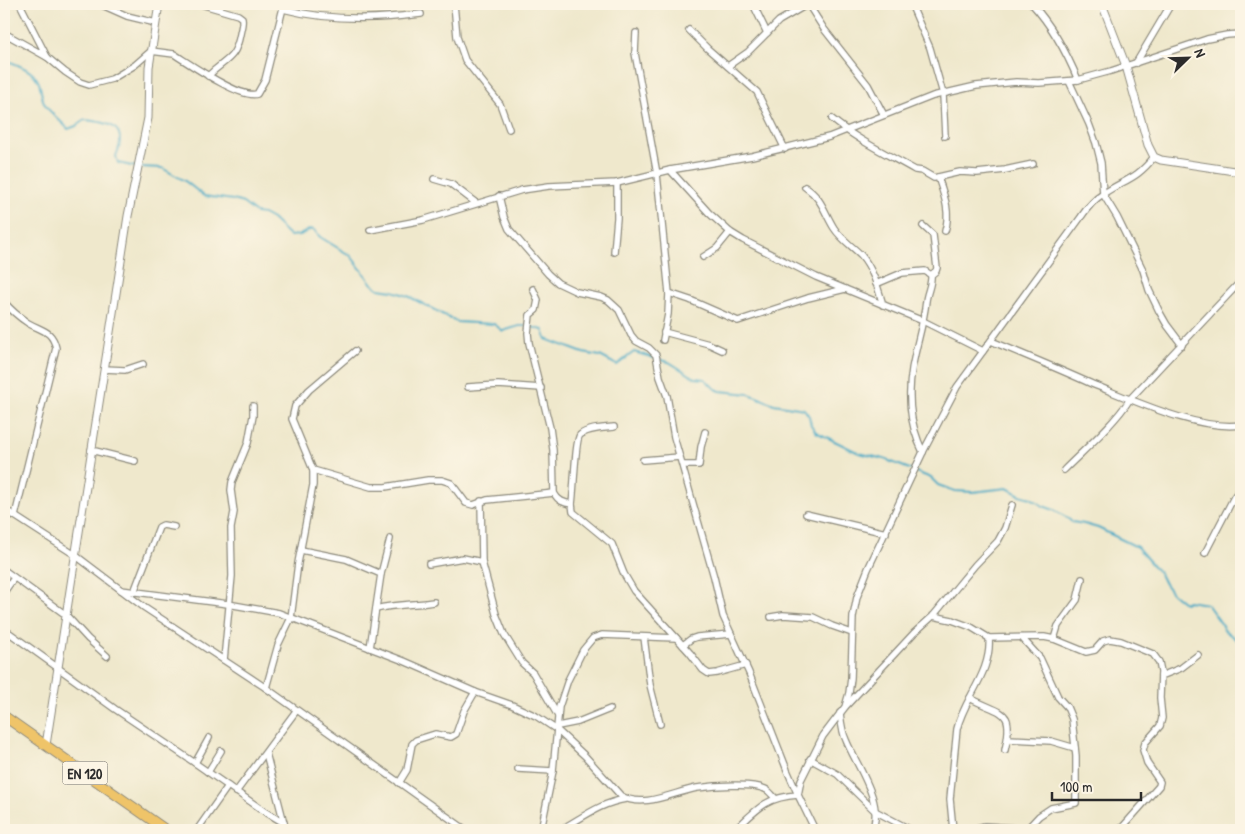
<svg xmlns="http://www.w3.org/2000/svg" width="1245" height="834" viewBox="0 0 1245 834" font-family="'Patrick Hand',sans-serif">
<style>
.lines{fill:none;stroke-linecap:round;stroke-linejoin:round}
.stream{stroke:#46aac6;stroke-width:2}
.minor-casing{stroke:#8d8a7c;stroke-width:8}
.tertiary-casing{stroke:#8d8a7c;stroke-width:9}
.primary-casing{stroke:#8d8a7c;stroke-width:11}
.minor{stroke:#fff;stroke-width:5.5}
.tertiary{stroke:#fff;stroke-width:7}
.primary{stroke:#efc469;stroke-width:9}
.labels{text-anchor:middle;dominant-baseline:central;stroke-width:5;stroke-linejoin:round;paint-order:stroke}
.shield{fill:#fcf5e5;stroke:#6a6863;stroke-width:1}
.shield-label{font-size:14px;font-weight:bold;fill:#2b2b2b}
</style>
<rect width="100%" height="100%" fill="#fcf5e5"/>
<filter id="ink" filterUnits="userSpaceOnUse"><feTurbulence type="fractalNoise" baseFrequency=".02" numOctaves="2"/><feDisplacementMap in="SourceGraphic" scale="10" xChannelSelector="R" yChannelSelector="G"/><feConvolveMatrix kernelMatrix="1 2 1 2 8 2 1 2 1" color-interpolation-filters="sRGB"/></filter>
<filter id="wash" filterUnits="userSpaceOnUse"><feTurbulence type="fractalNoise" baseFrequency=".0096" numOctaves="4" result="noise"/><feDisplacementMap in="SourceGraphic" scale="20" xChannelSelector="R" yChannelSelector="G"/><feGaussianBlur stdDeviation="1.12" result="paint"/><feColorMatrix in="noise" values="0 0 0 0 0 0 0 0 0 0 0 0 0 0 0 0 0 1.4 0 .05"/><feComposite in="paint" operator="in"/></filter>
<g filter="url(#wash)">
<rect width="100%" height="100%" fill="#efe8cc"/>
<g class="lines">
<g class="stream">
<path d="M4,59C16,65 34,69 39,83C42,91 41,100 46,106C52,115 61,121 68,129L76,126L84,120C109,122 129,126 116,156L118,163L136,167"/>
<polyline points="141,167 162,168 185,181 204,196 233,200 243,203 256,213 263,214 272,219 290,236 300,235 311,229 315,231 320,237 351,256 372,284 379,289 393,291 408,296 457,322 494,324 503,331 519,326 526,326"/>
<polyline points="531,327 543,330 546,339 583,353 600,356 617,365 634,352 654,358"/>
<polyline points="658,359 669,362 695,378 705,379 714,388 720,391 749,394 774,404 804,409 809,416 811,425 816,432 859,453 884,459 912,470"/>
<polyline points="916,472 931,478 938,485 955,491 973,492 1007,488 1020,495 1031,498 1043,506 1054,510 1066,517 1072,522 1084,524 1098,528 1137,547 1160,574 1165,584 1172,593 1184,603 1188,601 1207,604 1220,622 1224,630 1241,643"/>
</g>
</g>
</g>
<g filter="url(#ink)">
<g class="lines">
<g class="minor-casing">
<g id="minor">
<path d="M20,4L47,57L65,72L80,82L89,85L112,79L135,65L151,51L174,54C190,64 240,99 257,94L265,80L284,4"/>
<polyline points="100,4 127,16 156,23"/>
<polyline points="454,4 457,37 465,60 500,104 509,129"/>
<polyline points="753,4 767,33"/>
<polyline points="808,4 824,29 868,85 884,115"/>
<polyline points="849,4 859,4"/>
<polyline points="911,4 930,48 943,94 945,136"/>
<path d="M1032,4C1053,27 1066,51 1078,80"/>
<path d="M204,5L238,15L242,18C243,24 241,28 240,34C235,61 226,58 208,76"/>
<path d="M283,9C329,21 375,20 421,14"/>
<polyline points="689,30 708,49 757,92 785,149"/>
<polyline points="4,33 47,57"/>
<polyline points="636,33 635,53 657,174 669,293 668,314 663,340"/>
<polyline points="1136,63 1171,4"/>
<polyline points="728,66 748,52 779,21 808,4"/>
<polyline points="1069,81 1089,124 1096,143 1101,163 1103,194 1117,217 1143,270 1149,290 1159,311 1167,325 1182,345"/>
<path d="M832,119C857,140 887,154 915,170L922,171L934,178L960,172L977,173L1005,170L1033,164"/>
<polyline points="670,170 709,213 730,232 743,240 816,277 923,321 983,351"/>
<path d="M938,177C944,195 951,212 945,231"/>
<polyline points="434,179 451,184 476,203"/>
<path d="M805,187C822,198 824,212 834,228C841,239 852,246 861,255C873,269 878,288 883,305"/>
<path d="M499,196L504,217L509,229L548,274L558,283L577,292L601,297L608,300L619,310L631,335L636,341L649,348L656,355L660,377L667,396L674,437L714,577L723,616L749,673L787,770L798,795C766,797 757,809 735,830"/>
<polyline points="923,226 933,235 937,268 936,271 931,275"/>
<polyline points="370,230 423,220 522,190 549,186 617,183 670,170 752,156 829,137 933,96 976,86 1016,82 1039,83 1078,80 1111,71 1207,39 1227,35 1241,34"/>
<polyline points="614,252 617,218 617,183"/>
<polyline points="703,257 717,248 730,232"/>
<path d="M876,284L902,273L925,271L931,275C932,284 927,292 926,301C924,320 919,336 915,354C907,387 908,422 923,452"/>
<path d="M533,289L538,300L536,310L530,315L528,333L529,343L550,428L553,450L554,493C558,501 564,503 572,504L573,512L612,544L624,574L634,591L690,653L703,670L709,674L717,673L746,665"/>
<polyline points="669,293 690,300 738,321 808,298 845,289"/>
<path d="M4,302C11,310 19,317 28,323C42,331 52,330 56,348L15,516"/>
<polyline points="664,332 709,344 722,350"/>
<path d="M991,341C1025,355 1059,369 1092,384C1133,400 1198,431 1241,425"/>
<polyline points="104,369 125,370 143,364"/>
<polyline points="468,387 498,385 541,388"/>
<polyline points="91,450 135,461"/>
<polyline points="643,460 680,457"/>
<polyline points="683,465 699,465 701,447 705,432"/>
<polyline points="313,470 371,487 385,487 428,480 442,480 451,483 466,503 473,505 487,500 554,493"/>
<path d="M1064,470C1085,449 1115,423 1130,399L1241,281"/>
<polyline points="481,501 482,562 496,614 504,634 522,663 533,673 558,716"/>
<path d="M572,504C574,492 575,440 580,435C588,428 604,428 614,427"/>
<polyline points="4,509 75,555 145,608 266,688 466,830"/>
<polyline points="806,514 886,533"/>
<polyline points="301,550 346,559 381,574 370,648"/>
<polyline points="1205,553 1234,497 1241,488"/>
<polyline points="429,564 463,558 482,562"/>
<polyline points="4,570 66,615 88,639 107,656"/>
<polyline points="381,574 390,539"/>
<path d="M121,590L228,604L279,613L404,661L475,692L512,705L536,716L557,730L585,756L621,796C644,809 674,792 697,788C712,786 754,782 767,790C770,792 773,796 775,798"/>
<polyline points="4,592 14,578"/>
<polyline points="134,592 159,527 163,525 174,527"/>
<path d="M376,609C395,604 415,605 434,602"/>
<polyline points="933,616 952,620 971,627 989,638 1044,637 1054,639 1086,652 1095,650 1103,641 1110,639 1121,641 1153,654 1159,662 1161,672 1160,698 1162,718 1160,726 1145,743 1143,750 1147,763 1160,782 1159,786 1120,830"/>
<polyline points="771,617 783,615 813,617 832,626 852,633"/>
<polyline points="4,629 115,709 195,763 264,811 284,823 286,830"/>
<polyline points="644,637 650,685 660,724"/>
<polyline points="1022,638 1040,658 1058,697 1067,707 1072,719 1076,756 1076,803 1051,808 1039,816 1026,830"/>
<polyline points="1054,639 1058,626 1077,600 1082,579"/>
<polyline points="683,645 691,639 697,637 731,634"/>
<polyline points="224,660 232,576 231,528 234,512 231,490 232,482 248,443 253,416 253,406"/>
<polyline points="1161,676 1181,668 1198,655"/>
<polyline points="266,688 278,645 291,618 298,563 313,485 313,470 292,419 295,406 309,390 355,351"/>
<path d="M970,698C1001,715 1015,707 1005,750"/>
<polyline points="846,706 914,633 933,616 975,565 998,541 1005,528 1012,505"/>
<path d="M840,713C841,722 842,732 846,740C856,765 885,803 872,830"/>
<polyline points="558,726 578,722 610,709"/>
<polyline points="1008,739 1051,741 1075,748"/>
<polyline points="266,753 284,823"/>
<polyline points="810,759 837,774 875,811 911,830"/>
<polyline points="195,763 209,738"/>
<polyline points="518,769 553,771"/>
<polyline points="208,772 221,751"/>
<polyline points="399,783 407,770 412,744 416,740 435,734 451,737 456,734 464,711 475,692"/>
<polyline points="236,792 296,711"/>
<polyline points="197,830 228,786"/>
<polyline points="541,830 553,771 559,707 568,680 583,650 593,638 602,635 676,638"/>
<path d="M560,830C582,818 600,803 626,799"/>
<path d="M815,830L798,795L801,780L823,736L845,707L849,693L851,678L853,617L857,597L868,569L923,452L957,387L1081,217C1087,208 1093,200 1103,194C1125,179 1136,180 1154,157"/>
<path d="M953,830L950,799L957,729C964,698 992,673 989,638"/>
<polyline points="969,830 985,826 1014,828 1018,830"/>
</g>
</g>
<g class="tertiary-casing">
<g id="tertiary">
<polyline points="1102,4 1126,66 1148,145 1154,157 1161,160 1241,172"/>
<polyline points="46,745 128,216 148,118 149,67 159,4"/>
</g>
</g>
<g class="primary-casing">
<polyline id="primary" points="4,716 166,830"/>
</g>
<use href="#minor" class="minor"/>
<use href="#tertiary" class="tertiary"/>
<use href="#primary" class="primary"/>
</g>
</g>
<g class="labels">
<rect class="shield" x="62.5" y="761.5" width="45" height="23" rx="4"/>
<g class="shield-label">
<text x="85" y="773">EN 120</text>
</g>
</g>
<rect width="1245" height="834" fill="none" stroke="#fcf5e5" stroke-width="20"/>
<g transform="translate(1188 58) rotate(67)" stroke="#fcf5e5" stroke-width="4" paint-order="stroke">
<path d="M0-4L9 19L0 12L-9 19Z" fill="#2b2b2b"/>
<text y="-8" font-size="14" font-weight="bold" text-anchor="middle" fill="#2b2b2b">N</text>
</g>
<path d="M1052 792v8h89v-8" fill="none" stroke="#2b2b2b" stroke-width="2.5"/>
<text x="1060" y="792" font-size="15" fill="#2b2b2b" stroke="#fcf5e5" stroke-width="4" paint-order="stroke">100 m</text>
</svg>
